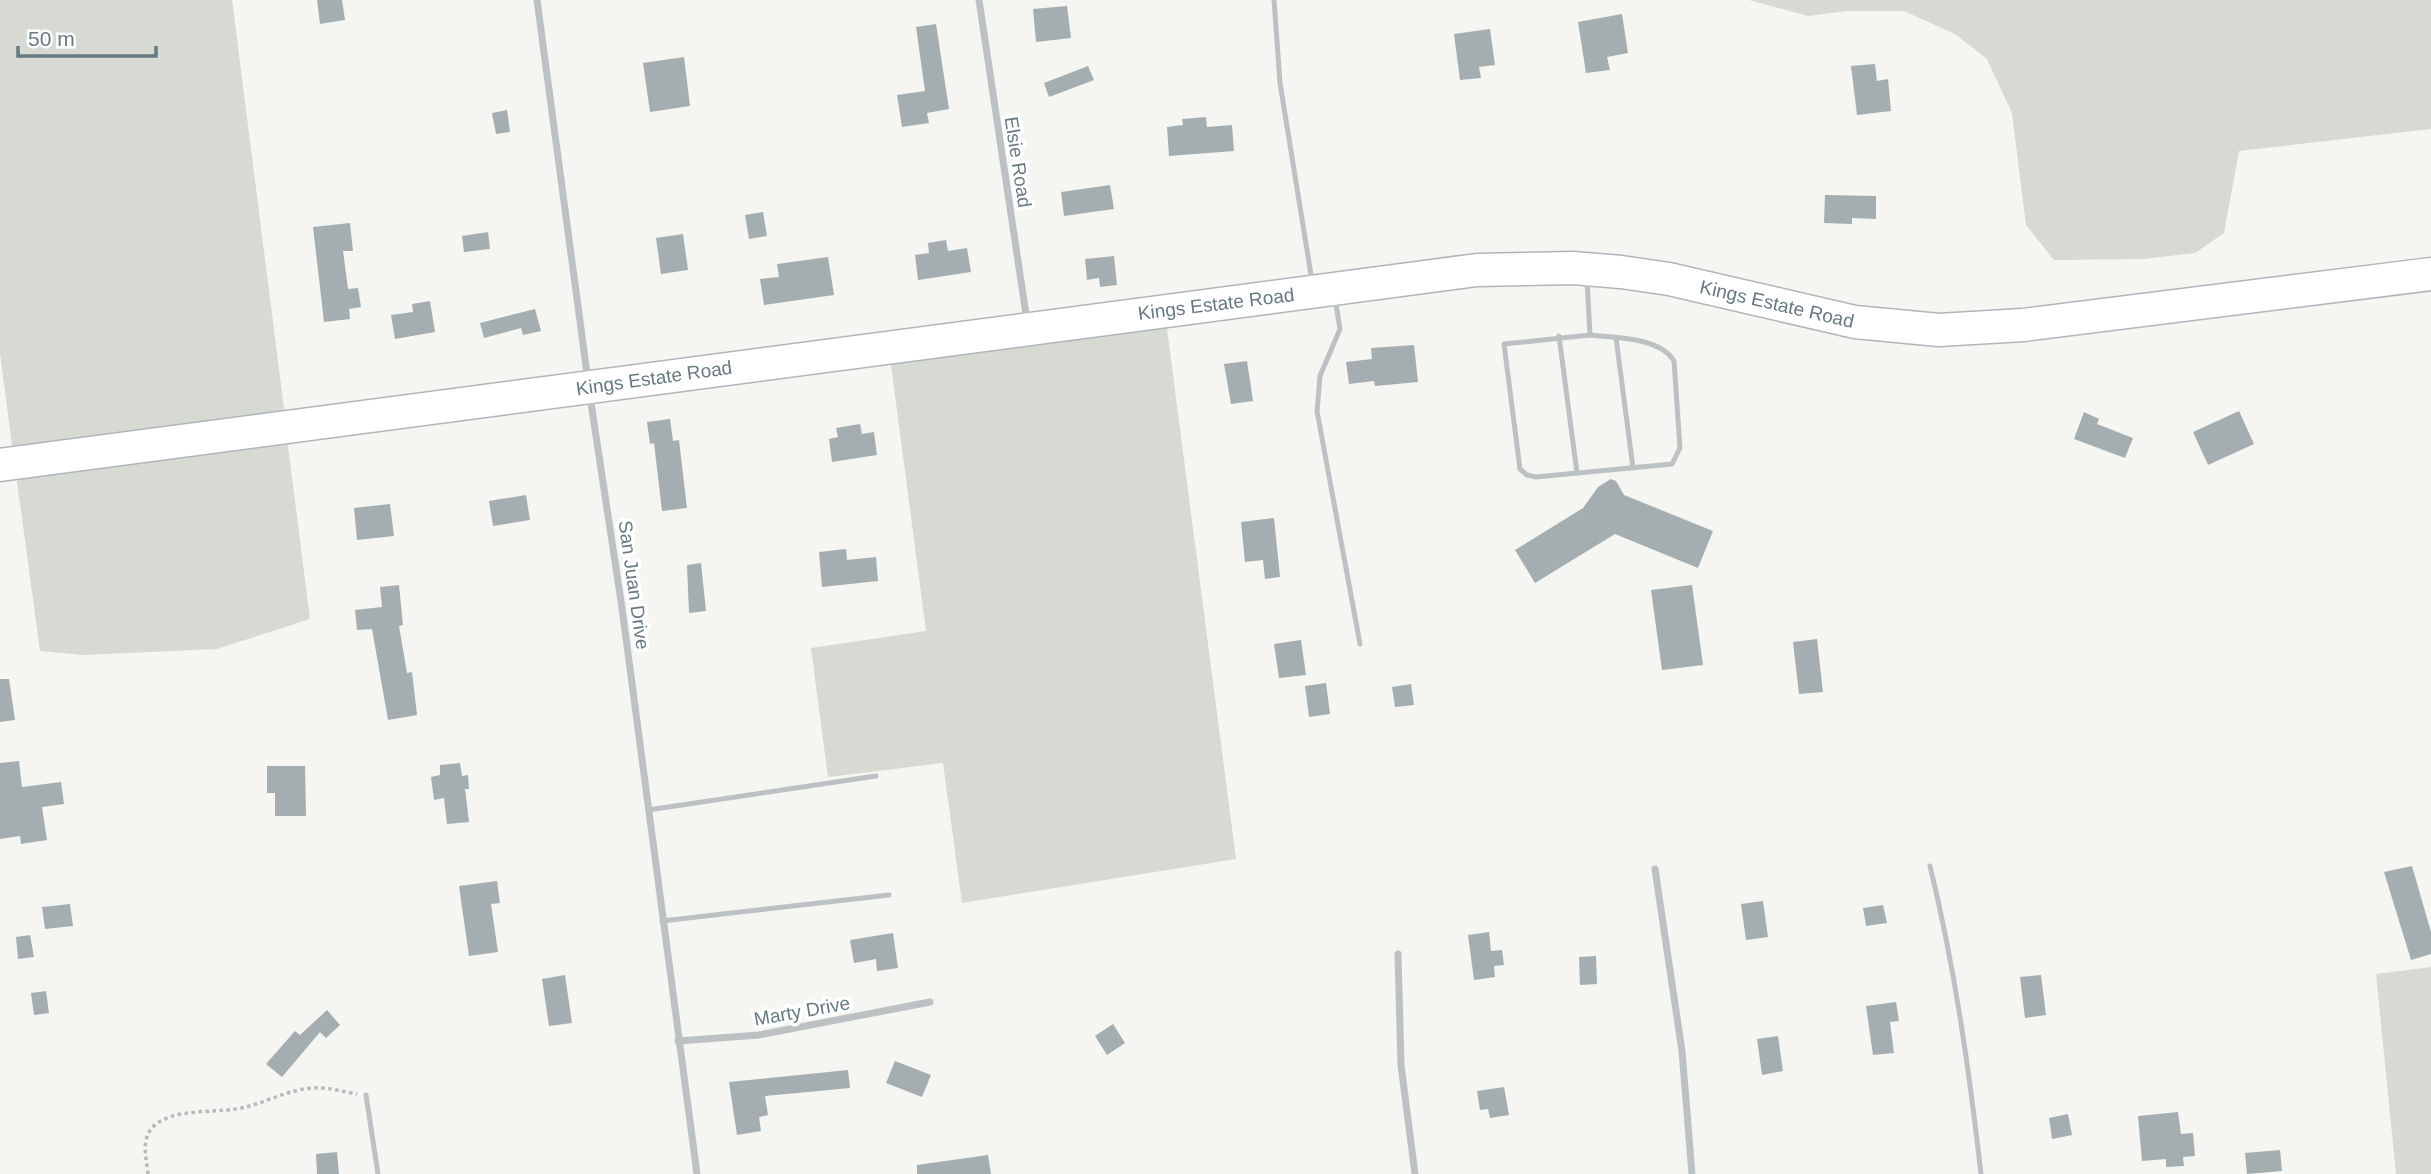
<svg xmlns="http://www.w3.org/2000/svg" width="2431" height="1174" viewBox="0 0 2431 1174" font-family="Helvetica,sans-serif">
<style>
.green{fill:#d6dad2}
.building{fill:#a4aeb1}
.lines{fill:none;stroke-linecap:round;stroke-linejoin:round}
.secondary-casing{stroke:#afb6b9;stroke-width:35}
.path{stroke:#b5b9bb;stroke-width:3.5;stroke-dasharray:3.5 3.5;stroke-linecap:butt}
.lane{stroke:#bcc2c4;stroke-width:5}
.street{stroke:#bcc2c4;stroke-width:7}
.secondary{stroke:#fff;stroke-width:32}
.labels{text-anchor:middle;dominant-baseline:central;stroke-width:7;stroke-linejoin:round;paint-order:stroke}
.street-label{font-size:19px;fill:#667a81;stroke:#fff}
</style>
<rect width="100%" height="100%" fill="#f5f5f2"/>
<g class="green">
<polygon points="0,0 232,0 285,416 13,453 0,353"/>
<polygon points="1749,0 2431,0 2431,129 2239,151 2224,233 2195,253 2143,259 2054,260 2026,225 2012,113 1987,59 1955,34 1904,11 1847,11 1808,16"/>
<polygon points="1166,321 1236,859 962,903 943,763 828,777 811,648 926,631 890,357"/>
<polygon points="287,438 310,619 217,649 83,655 40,651 16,474"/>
<polygon points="2431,967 2431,1174 2396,1174 2376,974"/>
</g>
<g class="building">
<polygon points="317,0 342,0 345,20 320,24"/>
<polygon points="1067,6 1071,38 1036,42 1033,9"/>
<polygon points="1622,14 1628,53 1607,57 1610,70 1586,73 1578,22"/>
<polygon points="936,24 949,109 927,113 929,123 902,127 897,95 925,91 916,27"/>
<polygon points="1490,29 1495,65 1479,67 1481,78 1460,80 1454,34"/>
<polygon points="684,57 690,106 650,112 643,63"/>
<polygon points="1875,64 1877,81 1888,79 1891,111 1857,115 1851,66"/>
<polygon points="1088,66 1094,80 1049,97 1044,83"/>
<polygon points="507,110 510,132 496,134 492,113"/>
<polygon points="1206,117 1207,127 1232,125 1234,151 1169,156 1167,127 1183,125 1182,119"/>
<polygon points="1110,185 1114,209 1064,216 1061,192"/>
<polygon points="1825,195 1876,196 1876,219 1852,218 1852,224 1824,223"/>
<polygon points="763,212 767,236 749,239 745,215"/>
<polygon points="350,223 353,251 343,251 348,289 358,288 361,307 349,309 350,319 324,322 313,227"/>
<polygon points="488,232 490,249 464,252 462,236"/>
<polygon points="683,234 688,270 661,274 656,238"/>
<polygon points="946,240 948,251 967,248 971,272 918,280 915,255 929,253 928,243"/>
<polygon points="1114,256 1117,285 1100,287 1099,278 1087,280 1085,259"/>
<polygon points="828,257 834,295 764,305 760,279 779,277 777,264"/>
<polygon points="430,301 435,332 395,339 391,315 413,312 412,304"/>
<polygon points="535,309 541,331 523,335 521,328 484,338 480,323"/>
<polygon points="1414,345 1418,382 1375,386 1374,381 1349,384 1346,362 1372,359 1371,348"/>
<polygon points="1247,361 1253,401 1231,404 1224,364"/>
<polygon points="2239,411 2254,444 2208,465 2193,432"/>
<polygon points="2084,412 2099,419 2097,424 2133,438 2125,458 2074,439"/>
<polygon points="670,419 673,441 679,440 687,508 662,511 654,443 650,444 647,422"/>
<polygon points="860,424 862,434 874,432 877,455 832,462 829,439 838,437 836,428"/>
<polygon points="1611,479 1616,481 1624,495 1713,531 1698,568 1615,534 1535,583 1515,550 1583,508 1598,487"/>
<polygon points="526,495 530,520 493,526 489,501"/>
<polygon points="390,504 394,536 357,540 354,508"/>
<polygon points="1274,518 1280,577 1265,579 1263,560 1245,562 1241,522"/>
<polygon points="846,549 847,560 876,557 878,581 822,587 819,552"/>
<polygon points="701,563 706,611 689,613 687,565"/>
<polygon points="399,585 403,625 399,626 407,673 412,672 417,715 388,720 372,629 357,630 355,610 382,607 380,587"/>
<polygon points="1692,585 1703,665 1662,670 1651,590"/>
<polygon points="1817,639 1823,692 1799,694 1793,642"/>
<polygon points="1301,640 1306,675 1279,678 1274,644"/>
<polygon points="0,679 9,679 15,720 0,722"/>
<polygon points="1326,683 1330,714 1309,717 1305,686"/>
<polygon points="1411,684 1414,705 1395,707 1392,687"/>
<polygon points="19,761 22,787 61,782 64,804 42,807 47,840 21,844 20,836 0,839 0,763"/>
<polygon points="460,763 462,776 468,775 469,789 465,789 469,822 447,824 444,798 434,800 431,777 440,775 440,765"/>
<polygon points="267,766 305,766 306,816 275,816 275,793 267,793"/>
<polygon points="2412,866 2431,932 2431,954 2411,960 2384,872"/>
<polygon points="497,881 500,903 491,904 498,952 469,956 459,886"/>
<polygon points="1763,901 1768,937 1746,940 1741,904"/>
<polygon points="70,904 73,926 45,929 42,907"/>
<polygon points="1883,905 1887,923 1866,926 1863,908"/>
<polygon points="1489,932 1491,951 1502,950 1504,965 1494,966 1495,977 1474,980 1468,935"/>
<polygon points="893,933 898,968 877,971 876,959 854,963 850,940"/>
<polygon points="30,935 34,957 18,959 16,937"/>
<polygon points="1596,956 1597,984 1580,985 1579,957"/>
<polygon points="565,975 572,1023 549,1026 542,979"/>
<polygon points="2041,975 2046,1015 2025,1018 2020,977"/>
<polygon points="46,991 49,1013 34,1015 31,993"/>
<polygon points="1896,1002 1899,1021 1890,1022 1894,1053 1873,1055 1866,1006"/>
<polygon points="327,1010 340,1025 326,1038 320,1032 282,1077 266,1064 295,1031 300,1035"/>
<polygon points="1113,1024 1125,1043 1107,1055 1095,1036"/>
<polygon points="1778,1036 1783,1071 1762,1075 1757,1039"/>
<polygon points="895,1061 931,1075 922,1097 886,1083"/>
<polygon points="848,1070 850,1088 765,1096 768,1115 759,1117 761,1131 737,1135 729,1082"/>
<polygon points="1504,1087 1509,1115 1490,1118 1488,1109 1480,1110 1477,1091"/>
<polygon points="2178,1112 2181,1134 2193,1133 2195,1156 2183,1157 2184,1166 2166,1167 2166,1159 2142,1161 2138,1116"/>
<polygon points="2068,1114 2072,1135 2052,1139 2049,1118"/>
<polygon points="2280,1150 2282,1171 2247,1174 2245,1153"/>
<polygon points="337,1152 339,1174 317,1174 316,1154"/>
<polygon points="988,1155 991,1174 917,1174 917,1165"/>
</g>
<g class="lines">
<g class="secondary-casing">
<polyline id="secondary" points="0,465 1477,270 1573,268 1621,272 1669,279 1855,322 1939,330 2023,325 2431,274"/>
</g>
<path class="path" d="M148,1174C146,1156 140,1137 156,1124C179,1107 220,1114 246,1107C269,1101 290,1089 314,1088C328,1087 344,1092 357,1094"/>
<g class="lane">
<polyline points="1274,0 1280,83 1312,281"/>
<path d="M1587,279L1590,335L1504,344L1520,469L1527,475L1536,477L1672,464L1680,448L1674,361C1660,337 1615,338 1590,335"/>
<polyline points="1335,298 1340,329 1320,376 1317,411 1360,644"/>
<polyline points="1559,336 1577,473"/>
<polyline points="1616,338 1633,468"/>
<polyline points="648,810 876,776"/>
<path d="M1930,866C1955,968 1969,1070 1981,1174"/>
<polyline points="662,921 889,895"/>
<polyline points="366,1095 378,1174"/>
</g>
<g class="street">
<polyline points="537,0 588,381"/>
<polyline points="979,0 1027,321"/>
<polyline points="590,396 622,608 697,1174"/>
<polyline points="1655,869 1682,1051 1692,1174"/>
<polyline points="1398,954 1401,1065 1415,1174"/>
<polyline points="678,1041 759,1035 930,1002"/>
</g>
<use href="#secondary" class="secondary"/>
</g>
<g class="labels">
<g class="street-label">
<text transform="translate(1018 162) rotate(81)">Elsie Road</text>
<text transform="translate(1216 304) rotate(-7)">Kings Estate Road</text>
<text transform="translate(1777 304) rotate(13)">Kings Estate Road</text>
<text transform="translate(654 378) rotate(-8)">Kings Estate Road</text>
<text transform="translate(634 585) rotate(82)">San Juan Drive</text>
<text transform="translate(802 1011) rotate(-10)">Marty Drive</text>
</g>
</g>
<path d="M18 46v10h138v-10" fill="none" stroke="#667a81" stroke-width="3.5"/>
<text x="28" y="46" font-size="21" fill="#667a81" stroke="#ffffff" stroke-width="5" paint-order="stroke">50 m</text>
</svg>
